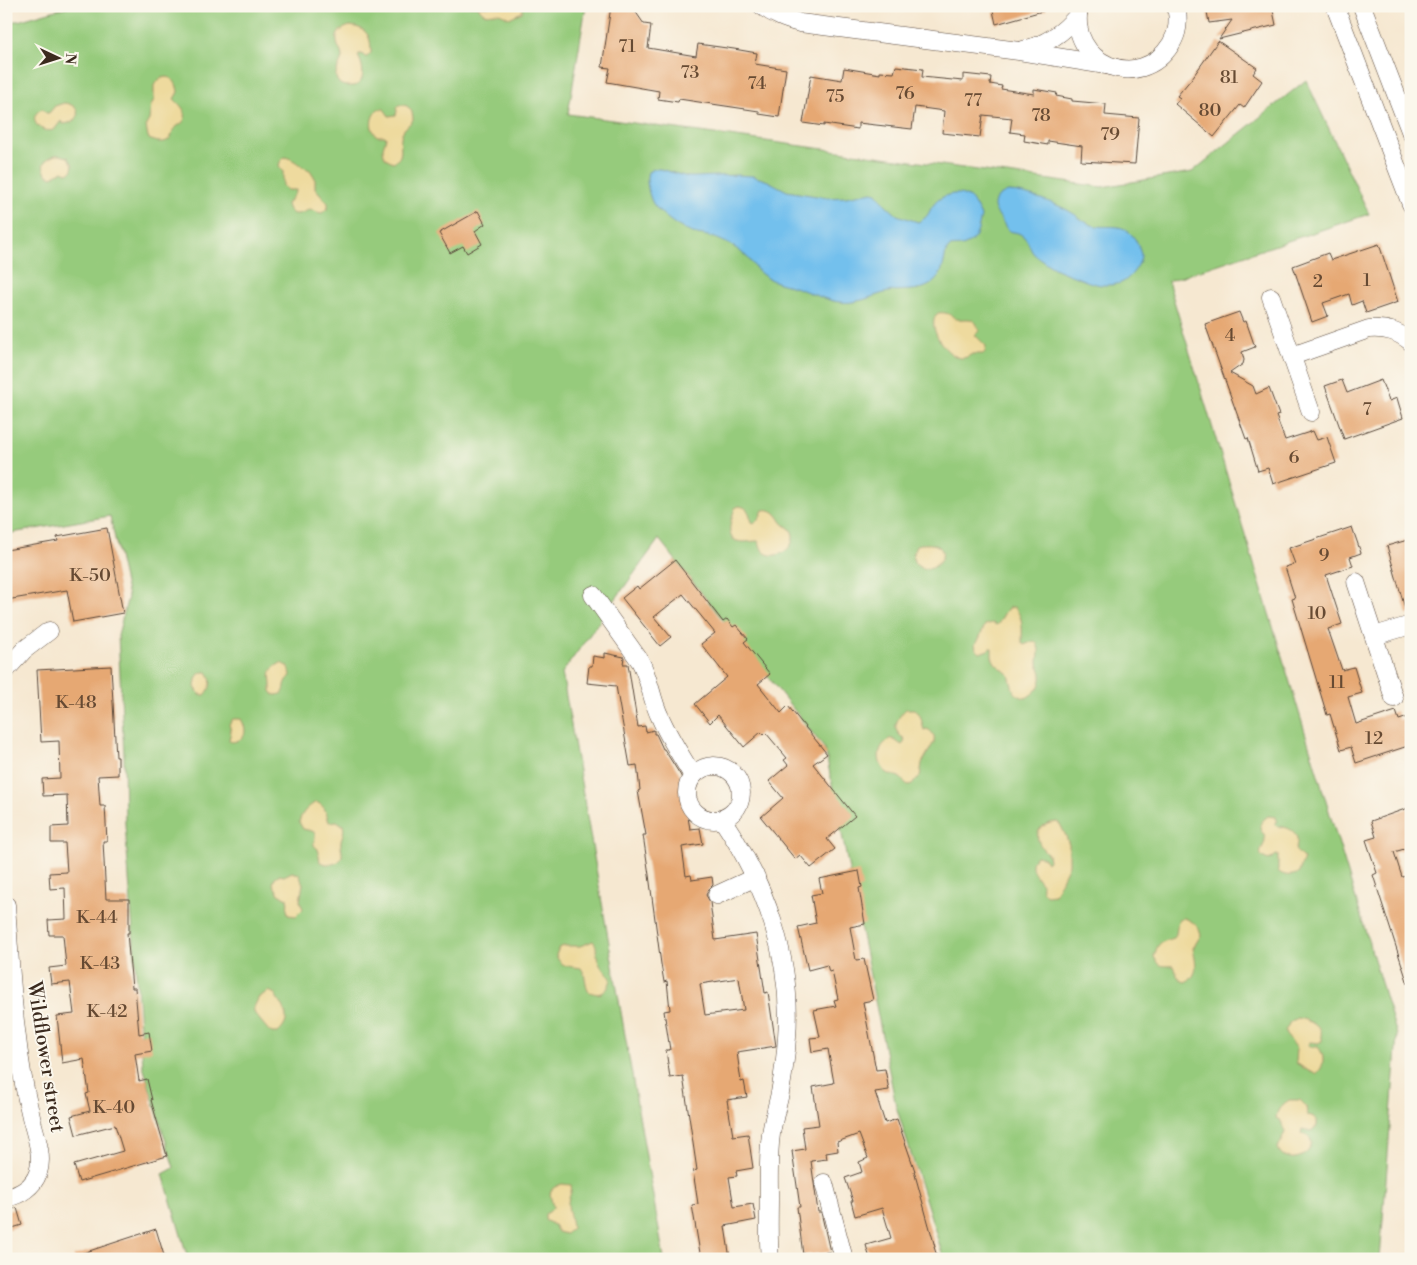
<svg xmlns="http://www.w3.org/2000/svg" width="1417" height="1265" viewBox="0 0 1417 1265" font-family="'Libre Bodoni',serif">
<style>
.green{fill:#96cb7c;stroke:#687a4d}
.sand{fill:#eeda9e;stroke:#94825e}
.water{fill:#73c0ed;stroke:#577586}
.building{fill:#e6a873;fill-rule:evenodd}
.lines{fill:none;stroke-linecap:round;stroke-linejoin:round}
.minor-casing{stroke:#574639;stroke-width:19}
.minor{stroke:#fff;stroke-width:18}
.labels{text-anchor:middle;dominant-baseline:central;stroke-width:4;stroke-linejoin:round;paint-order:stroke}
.number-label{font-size:18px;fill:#664a33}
.street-label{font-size:20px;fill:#3b2a1e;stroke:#fbf7ec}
</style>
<rect width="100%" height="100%" fill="#fbf7ec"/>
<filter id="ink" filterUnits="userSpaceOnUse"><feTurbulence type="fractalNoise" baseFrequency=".02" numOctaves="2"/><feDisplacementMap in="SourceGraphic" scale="10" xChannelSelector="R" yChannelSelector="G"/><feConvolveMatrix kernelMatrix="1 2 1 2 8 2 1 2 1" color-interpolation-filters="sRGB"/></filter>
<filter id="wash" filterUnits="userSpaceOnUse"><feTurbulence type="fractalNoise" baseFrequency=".0096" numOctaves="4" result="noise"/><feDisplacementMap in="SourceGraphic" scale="20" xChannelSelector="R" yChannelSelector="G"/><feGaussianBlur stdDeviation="1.12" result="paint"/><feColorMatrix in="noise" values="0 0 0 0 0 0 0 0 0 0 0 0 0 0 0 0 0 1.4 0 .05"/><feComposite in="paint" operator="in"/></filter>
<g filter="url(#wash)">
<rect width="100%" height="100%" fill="#f6e8d1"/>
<polygon class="green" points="70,6 586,6 568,114 1102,187 1192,172 1306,80 1369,214 1168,281 1397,1035 1380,1259 944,1259 896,1106 825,749 659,539 562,673 664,1259 188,1259 163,1174 174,1168 143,1066 125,824 124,755 118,635 128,597 110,516 6,534 6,21 18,21"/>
<g class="sand">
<path d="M478,6H523L522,12L509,18C505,16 502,13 497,13C487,13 484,17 478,6Z"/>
<path d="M350,26C368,28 371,37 371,53L367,57H365L362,54H359L358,56C364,66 367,87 350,86C346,86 342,86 339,83C331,74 341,66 342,57C342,53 339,49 338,46C334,34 340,29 350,26Z"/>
<path d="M167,77C175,79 177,85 178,92L174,99C179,104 190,113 183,122C180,125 176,126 174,130C172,132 172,135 171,137C166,145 156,142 149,139L147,133L146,125L149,120L151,105L154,100V85L161,78Z"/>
<path d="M64,103C83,105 81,123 63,124L61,121L54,130C37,134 27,116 42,109L46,113H49L55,106Z"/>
<path d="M399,105C409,104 413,110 413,120C410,124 404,128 402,133C398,144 406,158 393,162L385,158C381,145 384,148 386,137L385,136H377C369,128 370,117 378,109H384L389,116L396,115L397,111L396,107Z"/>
<path d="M55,155H60L68,157L73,165L71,172L67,173L63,171L52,177L47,175C40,164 44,160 55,155Z"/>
<path d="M284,157C294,158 300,167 310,170L315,178V188L328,203V208L322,213L317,212L310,209C301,214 290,219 287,204L296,192V190H288L283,186V171L279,166L280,162Z"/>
<path d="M938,313C946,312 950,314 956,319C969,320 975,315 979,331L975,335L986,346L985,352L983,354H972C969,356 966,358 962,358C947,358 924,325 938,313Z"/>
<path d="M739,506C749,507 749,514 752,522L754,523L759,519L763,510C772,508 777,514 781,521C784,526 790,527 792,532C798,547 776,562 764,552C761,549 760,545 758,541C751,541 744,543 737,541C724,537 732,517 735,508Z"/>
<path d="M921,544C926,544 933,543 938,546C946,551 942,562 935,566C932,569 928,569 923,569L915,564C912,557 913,552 916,545Z"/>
<path d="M1014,607C1024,617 1022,629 1022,643L1024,645L1034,641L1037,643C1041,654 1038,653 1038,663C1038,667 1041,671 1041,675C1042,686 1035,693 1026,698C1011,695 1013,687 1009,675L995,663L992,657V648H990L988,650L980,653L976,649L975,644L978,641L985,625L992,623L997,625C1001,621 1003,614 1008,608Z"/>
<path d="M281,663L289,667L291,675C290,678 287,679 286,682C283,690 287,695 274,695L271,691C272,677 265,671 281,663Z"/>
<path d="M203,672H207C213,680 211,689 205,695H200L195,687C196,680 196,674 203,672Z"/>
<path d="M906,709H914C922,714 921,721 924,730L927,729C933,732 935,736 934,742L922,763L920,777L912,784L908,785C905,783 902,779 899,777C894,775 889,775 885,771C877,762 877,749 886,742C888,740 889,738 892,739C896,740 899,744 902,745L904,743L905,739C902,737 900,736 898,733C892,725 900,715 906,709Z"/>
<path d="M233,719H241C248,731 246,740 232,742L229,740L231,731L229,724Z"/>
<path d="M316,802C326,806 326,813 329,822L337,821L343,825C345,832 342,835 341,841C340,845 342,849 342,853C343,865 328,866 320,862L318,849C310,844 316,840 315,833L312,831L303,829L299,822C302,812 308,807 316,802Z"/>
<path d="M1268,816L1276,817L1277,821L1274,824L1276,826C1291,827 1302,833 1295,850L1304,859L1301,866L1299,873C1292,876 1284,877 1278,871V854L1269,860C1252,855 1266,848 1265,837C1263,830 1263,836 1261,830C1258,824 1263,820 1268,816Z"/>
<path d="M1057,822L1060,824L1066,836L1069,845V865L1056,892L1054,894L1047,895C1043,893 1041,889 1042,884C1035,875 1027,866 1036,856L1043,857L1047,863L1049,861L1048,854C1032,840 1034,824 1057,822Z"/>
<path d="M292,872L299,874L303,884L300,901L303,909L296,916L288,915C286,909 289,904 287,898L279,894L273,884L275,877L279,875L284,876Z"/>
<path d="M1184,918C1193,921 1199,926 1201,935L1193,948C1195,961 1201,975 1185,982C1176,979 1177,973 1174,966C1163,965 1161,969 1154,957C1158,942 1160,942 1174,938C1178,932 1176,925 1179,919Z"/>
<path d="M593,941C598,946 595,950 597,956C598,964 606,972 611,978C609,991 601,998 588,991C585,983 586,975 581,968C570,966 561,968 556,955L559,948L564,946H580Z"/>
<path d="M269,991L275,994C281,1007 295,1018 278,1033H272L269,1031L255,1014L253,1009L259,997Z"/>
<path d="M1297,1018C1310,1020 1323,1026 1322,1041L1318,1043L1310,1042L1308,1044L1309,1047H1318C1325,1055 1325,1067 1316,1074C1308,1072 1303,1067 1296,1063L1297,1048L1286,1035L1285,1031L1290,1022Z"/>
<path d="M1289,1100H1300L1306,1106L1307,1115L1312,1116L1317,1120V1126L1311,1131L1302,1129L1301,1134L1309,1136L1312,1143C1311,1146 1310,1148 1308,1151C1300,1161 1282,1161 1278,1148L1285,1132L1281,1121L1276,1118C1277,1109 1282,1105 1289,1100Z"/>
<path d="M562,1184L571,1185C573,1192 568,1197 568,1204C568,1212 572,1220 572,1228L566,1234L558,1232L554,1225L545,1220V1214L549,1212L553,1208C551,1194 545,1190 562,1184Z"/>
</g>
<g class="water">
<path d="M654,169H660L688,177H696L737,175L753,176L768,181L787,191L828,198L846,197L872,192L877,193L885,204L897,215L918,222C931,216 927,212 935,203C942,195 956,191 966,196C972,198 975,205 978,210C979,212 981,215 981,217C981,218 980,219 980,221C978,231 977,240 965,245C960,247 955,246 950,247C941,250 950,279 923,288C913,291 903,290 893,291C879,293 867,300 853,302C832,305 813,293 794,287C783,284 772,282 763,275C756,270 753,264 748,258C735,245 715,236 697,234C684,232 662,216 654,205C649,198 645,179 648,172Z"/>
<path d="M1008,192C1025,192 1055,203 1069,211C1077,215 1083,222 1092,225C1105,229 1121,222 1131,234C1136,239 1140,248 1141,254C1142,263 1131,277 1123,282C1119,284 1113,285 1108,285C1097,286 1086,281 1076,277C1061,271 1055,270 1042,260C1039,258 1036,256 1033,253C1029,247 1029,242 1024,237C1017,230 1012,234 1007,229C1004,225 1002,220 999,216C989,204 995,197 1008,192Z"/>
</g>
<g id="blocks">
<g class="building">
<polygon points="611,6 636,6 635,11 644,24 651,25 648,48 696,56 698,44 734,49 757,53 755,64 786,69 779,117 759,114 759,111 712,104 679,99 678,102 658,99 659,91 607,82 610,68 602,67"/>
<polygon points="992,6 1046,6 1046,10 996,24"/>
<polygon points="1206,6 1272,6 1276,25 1219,39 1232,20 1209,23"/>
<polygon points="1218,41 1257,68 1253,74 1262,81 1244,108 1240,105 1214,137 1175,104 1180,98 1177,96 1192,78"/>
<polygon points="896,66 923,69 922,77 963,81 963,74 991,77 990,84 1002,86 1001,89 1034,94 1034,89 1057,93 1056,96 1072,99 1072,101 1106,104 1105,115 1139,118 1135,164 1081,161 1082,146 1048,141 1048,145 1024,141 1025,134 1010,132 1012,118 983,115 980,137 942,133 944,111 915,107 912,129 858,123 858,129 824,124 824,126 803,123 811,75 842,80 844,68 880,74 880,72 894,73"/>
<polygon points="478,211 485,224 475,231 482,244 467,253 463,246 450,253 439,233"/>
<polygon points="1379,244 1398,302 1366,313 1362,301 1352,305 1349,294 1323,303 1328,316 1312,322 1293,266 1328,253 1331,260"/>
<polygon points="1239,312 1243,322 1246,321 1255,347 1242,352 1244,360 1243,364 1230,373 1253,386 1256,394 1269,388 1279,415 1276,416 1285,440 1313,431 1317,440 1327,437 1336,463 1273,484 1268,468 1258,471 1248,438 1246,439 1205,324"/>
<polygon points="1342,380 1347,393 1381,380 1389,401 1397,398 1403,418 1344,439 1325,386"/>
<polygon points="1352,527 1361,553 1350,557 1353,566 1326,575 1342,624 1328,629 1342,670 1354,667 1362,693 1348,697 1356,724 1396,711 1399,720 1411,716 1411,745 1356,763 1351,747 1341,750 1330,714 1327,715 1292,599 1295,598 1285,567 1295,564 1289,548"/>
<polygon points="107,528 123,613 73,622 67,590 6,600 6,550 58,541 57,537"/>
<polygon points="1411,539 1411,614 1407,615 1387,546"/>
<polygon points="675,560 723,622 727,619 733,627 736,625 748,639 744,642 770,674 758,684 781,713 788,706 827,754 813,764 855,816 827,839 835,849 811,868 800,855 795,859 761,817 783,798 769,781 788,765 784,760 787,758 766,733 764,735 761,732 744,747 718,715 710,723 695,704 727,677 701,644 715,633 683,594 654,617 671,637 660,646 622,598 637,586 639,589"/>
<path d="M605,653L624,657L623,664H628L638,727L645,726L646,732L654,730V734H656L663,749H664L681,776L690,829L700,828L703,844L682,847L686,876L691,875L692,880L712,877L713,885L709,889L706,895L710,902L715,940L756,934L765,993L768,992L776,1046L737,1052L741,1082L744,1081L747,1097L727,1100L733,1136L748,1134L753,1168L736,1171L737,1176L729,1177L734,1207L753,1204L756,1220L725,1226L730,1259H701L692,1205L698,1204L693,1171L697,1170L683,1076L670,1078L666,1050H670L664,1011L670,1010L667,981L664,982L661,964L649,875L643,835H646L638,791L640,790L637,765L630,766L616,686L587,683L589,666H592L593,656L605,658ZM739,978L744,1010L705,1015L700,984Z"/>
<polygon points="111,666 116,757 118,757 118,775 98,776 100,806 105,806 107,841 103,841 106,899 129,899 129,933 127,933 132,988 135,988 139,1034 149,1032 152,1051 135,1054 139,1081 147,1079 152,1100 151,1100 167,1156 79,1182 74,1165 123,1151 115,1125 76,1135 71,1116 90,1111 86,1094 89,1093 84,1059 62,1063 57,1016 74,1014 70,982 51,984 49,968 66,966 63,935 49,935 48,920 66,919 65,888 50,889 49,873 67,872 65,843 51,843 51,827 68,826 67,795 43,796 42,779 60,778 59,741 41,742 37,670"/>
<polygon points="1411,807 1411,847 1394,852 1402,877 1411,875 1411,984 1408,984 1373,875 1377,873 1366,840 1376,837 1371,821"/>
<polygon points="859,871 862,887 859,888 865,924 850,927 856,960 864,959 873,1000 863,1002 876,1070 885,1069 889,1090 875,1092 885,1123 897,1119 915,1171 914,1171 935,1247 934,1247 938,1259 870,1259 866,1245 891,1238 882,1208 855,1216 851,1201 853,1201 845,1178 862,1172 859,1162 868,1158 859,1134 837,1142 838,1151 826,1153 827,1159 811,1161 818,1212 821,1212 830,1252 803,1255 797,1207 800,1207 792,1151 805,1149 802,1127 819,1125 813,1087 834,1083 828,1049 812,1052 810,1038 820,1037 814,1010 836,1006 834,1000 838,999 832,971 829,972 827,965 808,970 798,927 816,923 811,895 822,893 819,879"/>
<polygon points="17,1208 22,1225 6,1230 6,1211"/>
<polygon points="156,1229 165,1259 74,1259 74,1256"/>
</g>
</g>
</g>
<g filter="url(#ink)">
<use href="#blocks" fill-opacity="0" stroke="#574639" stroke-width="1"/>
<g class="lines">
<g class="minor-casing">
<g id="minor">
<path d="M762,6C774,15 786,19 800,23L1019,51L1106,65"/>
<path d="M1079,6C1067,64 1140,94 1171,44C1178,33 1179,19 1176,6"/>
<polyline points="1335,6 1411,204"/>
<polyline points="1362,6 1411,133"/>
<path d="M1023,50C1046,45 1063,33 1078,15"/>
<polyline points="1271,297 1311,412"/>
<path d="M1292,356L1369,329C1386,328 1398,331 1411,342"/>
<polyline points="1356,582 1394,698"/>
<path d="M593,595L640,661C650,679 651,699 660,717C669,738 682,757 693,776"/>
<polyline points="1374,636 1411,625"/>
<polyline points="6,670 24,650 49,631"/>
<circle cx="714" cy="793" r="27"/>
<path d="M722,819C765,883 793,959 787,1037C786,1054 783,1076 780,1093C777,1107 773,1120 771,1134C768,1155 769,1177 769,1198C769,1218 768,1239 770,1259"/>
<polyline points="717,895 756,877"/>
<path d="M6,905C11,976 14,1048 31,1117C35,1134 44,1156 38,1173C33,1187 20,1195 6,1198"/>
<polyline points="824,1183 844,1259"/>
</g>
</g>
<use href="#minor" class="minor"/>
</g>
</g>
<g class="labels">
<g class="number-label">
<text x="627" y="46">71</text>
<text x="690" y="72">73</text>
<text x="1229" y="77">81</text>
<text x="757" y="83">74</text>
<text x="905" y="93">76</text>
<text x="835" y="96">75</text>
<text x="973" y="100">77</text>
<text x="1210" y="110">80</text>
<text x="1041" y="115">78</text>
<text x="1110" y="134">79</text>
<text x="1367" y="280">1</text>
<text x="1318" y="281">2</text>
<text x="1230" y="335">4</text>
<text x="1367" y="409">7</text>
<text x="1294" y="457">6</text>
<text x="1324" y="555">9</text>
<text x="90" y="575">K-50</text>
<text x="1317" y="613">10</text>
<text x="1337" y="682">11</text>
<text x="76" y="702">K-48</text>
<text x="1374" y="738">12</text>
<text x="97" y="917">K-44</text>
<text x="100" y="963">K-43</text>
<text x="107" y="1011">K-42</text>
<text x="114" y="1107">K-40</text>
</g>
<g class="street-label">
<text transform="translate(45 1057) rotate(81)">Wildflower street</text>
</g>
</g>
<rect width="1417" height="1265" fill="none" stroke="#fbf7ec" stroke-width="25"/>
<g transform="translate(58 58) rotate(94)" stroke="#fbf7ec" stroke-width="4" paint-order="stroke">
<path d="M0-4L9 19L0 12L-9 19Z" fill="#3b2a1e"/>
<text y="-8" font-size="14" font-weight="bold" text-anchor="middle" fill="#3b2a1e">N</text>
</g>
</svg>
